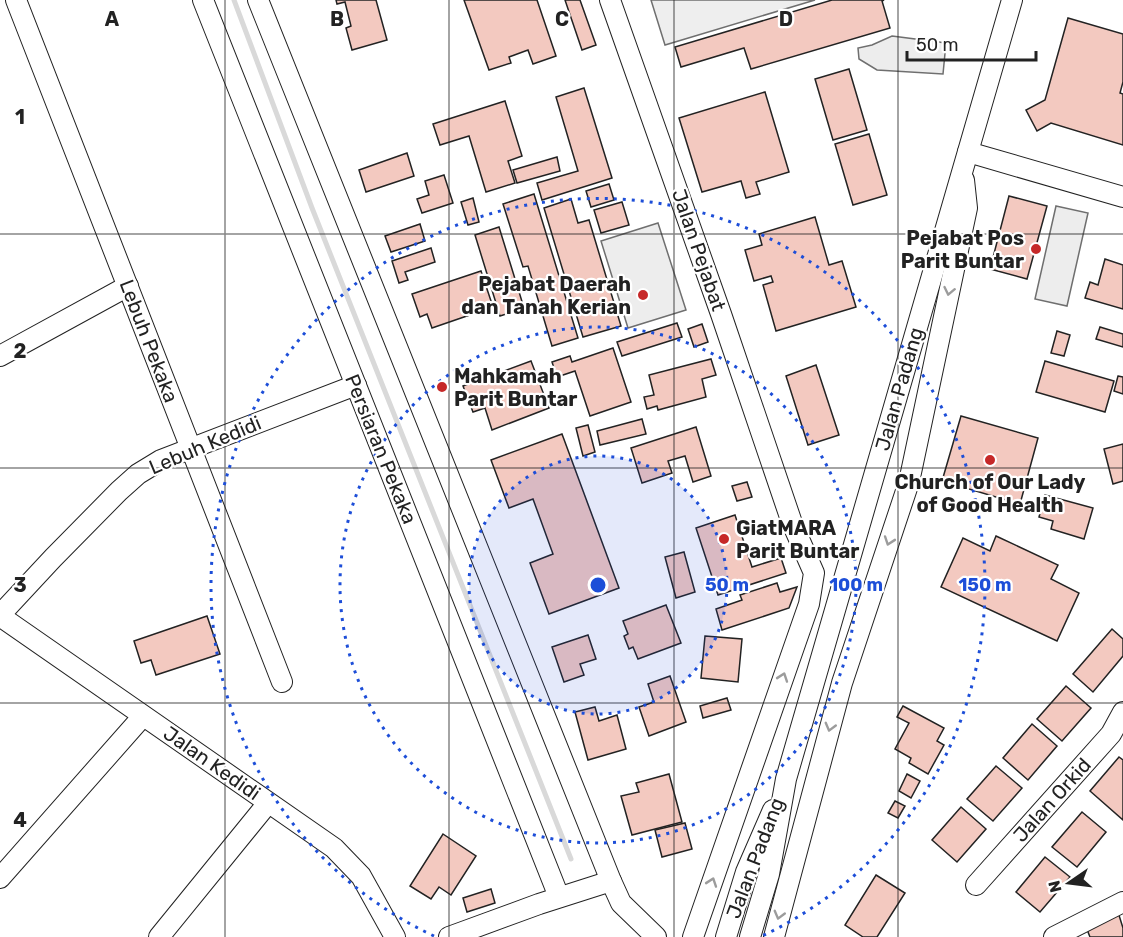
<svg xmlns="http://www.w3.org/2000/svg" width="1123" height="937" viewBox="0 0 1123 937" font-family="Rubik,sans-serif">
<style>
.green{fill:#eee;stroke:#6f6f6f;stroke-width:1.5}
.parking{fill:#ededed;stroke:#6f6f6f;stroke-width:1.5}
.lines{fill:none;stroke-linecap:round;stroke-linejoin:round}
.stream{stroke:#d9d9d9;stroke-width:5}
.building{fill:#f3c9c0;stroke:#222;stroke-width:1.5}
.minor-casing{stroke:#222;stroke-width:22}
.minor{stroke:#fff;stroke-width:20}
.oneway{stroke:#9c9c9c}
.grid{fill:none;stroke:#222;stroke-width:1.5;stroke-opacity:0.55}
.ring{fill:none;stroke:#1d4ed8;stroke-width:3;stroke-dasharray:3 6}
.poi-dot{fill:#c62828;stroke:#fff;stroke-width:2}
.labels{text-anchor:middle;dominant-baseline:central;stroke-width:4.5;stroke-linejoin:round;paint-order:stroke}
.poi-label{font-size:20px;font-weight:bold;fill:#222;stroke:#fff;text-anchor:end}
.street-label{font-size:20px;fill:#222;stroke:#fff}
.grid-label{font-size:20px;text-anchor:middle;font-weight:bold;fill:#222;stroke:#fff;stroke-width:4.5;stroke-linejoin:round;paint-order:stroke}
.centre{fill:#1d4ed8;stroke:#fff;stroke-width:3}
.ring-label{font-size:18px;text-anchor:middle;font-weight:bold;fill:#1d4ed8;stroke:#fff;stroke-width:4.5;stroke-linejoin:round;paint-order:stroke}
</style>
<rect width="100%" height="100%" fill="#fff"/>
<polygon class="green" points="651,0 815,0 665,45"/>
<g class="parking">
<polygon points="892,36 946,43 943,74 877,70 859,59 858,48 872,45"/>
<polygon points="1056,206 1088,213 1067,306 1035,299"/>
<polygon points="658,223 686,310 628,328 601,241"/>
</g>
<g class="lines">
<polyline class="stream" points="234,0 312,208 571,859"/>
</g>
<g class="building">
<polygon points="336,0 376,0 387,40 352,50 346,28 351,26 345,2 337,4"/>
<polygon points="464,0 537,0 556,56 533,64 528,50 509,57 511,63 489,70"/>
<polygon points="565,0 580,0 596,45 582,50"/>
<polygon points="832,0 884,0 882,1 890,28 751,69 744,48 681,67 675,47"/>
<polygon points="1068,18 1123,34 1123,82 1120,93 1123,94 1123,145 1051,123 1037,131 1026,110 1045,100"/>
<polygon points="849,69 867,130 833,140 815,79"/>
<polygon points="584,88 612,178 542,200 537,183 578,171 556,97"/>
<polygon points="765,92 789,172 756,182 760,194 746,198 741,181 702,192 679,118"/>
<polygon points="505,101 522,156 508,161 515,183 486,192 469,136 440,145 433,124"/>
<polygon points="869,134 887,195 853,205 835,144"/>
<polygon points="407,153 414,176 366,192 359,170"/>
<polygon points="557,157 560,171 517,183 513,170"/>
<polygon points="444,175 453,203 422,213 417,199 429,195 425,181"/>
<polygon points="609,184 614,200 591,207 586,191"/>
<polygon points="534,194 578,338 552,346 528,266 523,267 503,204"/>
<polygon points="1009,196 1047,206 1027,279 990,269"/>
<polygon points="473,198 479,222 468,225 461,202"/>
<polygon points="571,199 578,223 589,220 621,326 583,337 544,208"/>
<polygon points="622,202 629,225 601,233 594,210"/>
<polygon points="815,217 829,265 842,261 856,307 776,331 763,285 773,282 771,276 754,281 745,250 762,245 759,234"/>
<polygon points="420,224 425,241 391,252 385,236"/>
<polygon points="499,227 524,308 500,316 475,235"/>
<polygon points="431,248 435,262 405,272 408,280 399,283 392,261"/>
<polygon points="1105,259 1123,265 1123,309 1085,298 1090,282 1098,285"/>
<polygon points="481,271 493,307 432,328 427,314 420,317 412,294"/>
<polygon points="677,323 682,337 622,356 617,342"/>
<polygon points="702,324 708,342 694,347 688,329"/>
<polygon points="1100,327 1123,334 1123,347 1096,339"/>
<polygon points="1057,331 1070,335 1064,356 1051,353"/>
<polygon points="613,348 631,402 590,416 575,371 557,377 552,362 570,356 572,362"/>
<polygon points="711,359 716,375 702,379 706,397 658,410 657,406 647,409 644,397 654,395 649,375"/>
<polygon points="531,361 549,408 492,430 485,408 473,412 463,386"/>
<polygon points="1045,361 1114,381 1105,412 1036,392"/>
<polygon points="816,365 839,435 808,445 786,376"/>
<polygon points="1118,376 1123,377 1123,394 1114,391"/>
<polygon points="961,416 1038,438 1020,504 942,481"/>
<polygon points="642,419 646,434 600,445 597,431"/>
<polygon points="588,425 595,452 583,456 576,428"/>
<polygon points="696,427 711,476 693,482 685,456 668,461 672,473 642,483 631,448"/>
<polygon points="562,434 619,588 549,614 530,563 553,554 533,499 509,508 491,460"/>
<polygon points="1123,444 1123,481 1113,484 1104,449"/>
<polygon points="747,482 752,497 737,501 732,486"/>
<polygon points="1045,495 1093,508 1084,539 1051,529 1053,521 1039,517"/>
<polygon points="735,515 752,567 781,558 786,573 718,595 696,528"/>
<polygon points="996,536 1058,565 1051,579 1079,593 1057,641 941,587 963,538 990,551"/>
<polygon points="684,552 695,592 676,598 665,557"/>
<polygon points="777,583 780,592 797,587 789,608 722,630 716,609 742,600 740,595"/>
<polygon points="666,605 681,643 638,659 633,647 629,649 624,636 628,634 623,621"/>
<polygon points="207,616 220,654 156,675 151,660 141,663 134,641"/>
<polygon points="1112,629 1123,639 1123,656 1093,692 1073,674"/>
<polygon points="588,635 596,659 580,664 584,675 564,682 552,647"/>
<polygon points="705,636 742,639 738,682 701,678"/>
<polygon points="670,676 686,722 649,736 639,707 654,702 648,684"/>
<polygon points="1066,686 1091,708 1062,741 1037,719"/>
<polygon points="727,698 731,710 703,718 700,706"/>
<polygon points="903,706 944,728 937,741 944,745 928,774 909,763 911,758 895,749 909,723 897,717"/>
<polygon points="595,707 599,721 617,715 626,749 588,760 575,712"/>
<polygon points="1032,724 1057,746 1028,780 1003,758"/>
<polygon points="1119,757 1123,760 1123,820 1090,791"/>
<polygon points="996,766 1022,788 993,821 967,799"/>
<polygon points="669,774 682,822 632,835 621,796 639,792 636,783"/>
<polygon points="907,774 920,781 911,798 899,791"/>
<polygon points="895,801 905,806 898,818 888,813"/>
<polygon points="961,807 986,829 957,862 932,840"/>
<polygon points="1082,812 1106,832 1077,867 1052,847"/>
<polygon points="685,823 692,849 662,857 655,830"/>
<polygon points="443,834 476,856 451,895 439,887 431,899 410,886"/>
<polygon points="1045,857 1070,877 1040,912 1016,892"/>
<polygon points="876,875 905,893 877,937 863,937 845,925"/>
<polygon points="491,889 495,903 467,912 463,898"/>
<polygon points="1118,912 1123,928 1123,937 1090,937 1086,927"/>
</g>
<g class="lines">
<g class="minor-casing">
<g id="minor">
<polyline points="16,0 282,682"/>
<polyline points="203,0 559,897"/>
<polyline points="258,0 611,881 621,903 656,937"/>
<polyline points="610,0 721,314 792,523 814,573 809,604 693,937"/>
<polyline points="968,152 1123,197"/>
<polyline points="0,356 128,286"/>
<polyline points="0,615 53,558 119,491 138,474 161,460 356,385"/>
<polyline points="0,616 334,848 361,876 395,937"/>
<polyline points="0,878 143,716"/>
<polyline points="976,885 1111,734 1123,712"/>
<polyline points="159,937 268,803"/>
<polyline points="449,937 539,904 611,881"/>
<polyline points="726,937 746,872 773,810"/>
<polyline points="750,937 769,874 786,779 1012,0"/>
<polyline points="774,937 842,683 909,482 967,208 964,180"/>
<polyline points="1054,937 1123,902"/>
</g>
</g>
<use href="#minor" class="minor"/>
</g>
<defs><path id="oneway-chevron" d="M-2-3.5L2.5 0L-2 3.5" fill="none" stroke-width="1.6" stroke-linecap="round" stroke-linejoin="round" transform="scale(1.5)"/></defs>
<g class="oneway">
<use href="#oneway-chevron" transform="translate(949 291) rotate(102)"/>
<use href="#oneway-chevron" transform="translate(889 541) rotate(109)"/>
<use href="#oneway-chevron" transform="translate(783 677) rotate(-71)"/>
<use href="#oneway-chevron" transform="translate(830 727) rotate(105)"/>
<use href="#oneway-chevron" transform="translate(712 882) rotate(-71)"/>
<use href="#oneway-chevron" transform="translate(779 915) rotate(105)"/>
</g>
<path class="grid" d="M225,0V937M449,0V937M674,0V937M898,0V937M0,234H1123M0,468H1123M0,703H1123"/>
<circle cx="598" cy="585" r="129" fill="#1d4ed8" fill-opacity=".12"/>
<g class="ring">
<circle cx="598" cy="585" r="129"/>
<circle cx="598" cy="585" r="258"/>
<path d="M434 936A387 387 0 1 1 762 936"/>
</g>
<g class="poi-dot">
<circle cx="1036" cy="249" r="6"/>
<circle cx="643" cy="295" r="6"/>
<circle cx="442" cy="387" r="6"/>
<circle cx="990" cy="460" r="6"/>
<circle cx="724" cy="539" r="6"/>
</g>
<g class="labels">
<g class="poi-label">
<text x="1024" y="238">Pejabat Pos<tspan x="1024" dy="23">Parit Buntar</tspan></text>
<text x="631" y="284">Pejabat Daerah<tspan x="631" dy="23">dan Tanah Kerian</tspan></text>
<text x="454" y="376" text-anchor="start">Mahkamah<tspan x="454" dy="23">Parit Buntar</tspan></text>
<text x="990" y="482" text-anchor="middle">Church of Our Lady<tspan x="990" dy="23">of Good Health</tspan></text>
<text x="736" y="528" text-anchor="start">GiatMARA<tspan x="736" dy="23">Parit Buntar</tspan></text>
</g>
<g class="street-label">
<text transform="translate(699 250) rotate(71)">Jalan Pejabat</text>
<text transform="translate(149 341) rotate(69)">Lebuh Pekaka</text>
<text transform="translate(899 389) rotate(-74)">Jalan Padang</text>
<text transform="translate(205 445) rotate(-23)">Lebuh Kedidi</text>
<text transform="translate(381 449) rotate(68)">Persiaran Pekaka</text>
<text transform="translate(212 763) rotate(35)">Jalan Kedidi</text>
<text transform="translate(1052 800) rotate(-48)">Jalan Orkid</text>
<text transform="translate(755 858) rotate(-69)">Jalan Padang</text>
</g>
</g>
<g class="grid-label">
<text x="112" y="26">A</text>
<text x="337" y="26">B</text>
<text x="562" y="26">C</text>
<text x="786" y="26">D</text>
<text x="20" y="124">1</text>
<text x="20" y="358">2</text>
<text x="20" y="592">3</text>
<text x="20" y="827">4</text>
</g>
<circle cx="598" cy="585" r="9" class="centre"/>
<g class="ring-label">
<text x="727" y="591">50 m</text>
<text x="856" y="591">100 m</text>
<text x="985" y="591">150 m</text>
</g>
<g transform="translate(1069 883) rotate(256)" stroke="#ffffff" stroke-width="4.5" paint-order="stroke">
<path d="M0-4.5L10 22L0 15L-10 22Z" fill="#222222"/>
<text y="-9" font-size="16" font-weight="bold" text-anchor="middle" fill="#222222">N</text>
</g>
<path d="M907 51v9h129v-9" fill="none" stroke="#222222" stroke-width="3"/>
<text x="916" y="51" font-size="18" fill="#222222" stroke="#ffffff" stroke-width="4.5" paint-order="stroke">50 m</text>
</svg>
